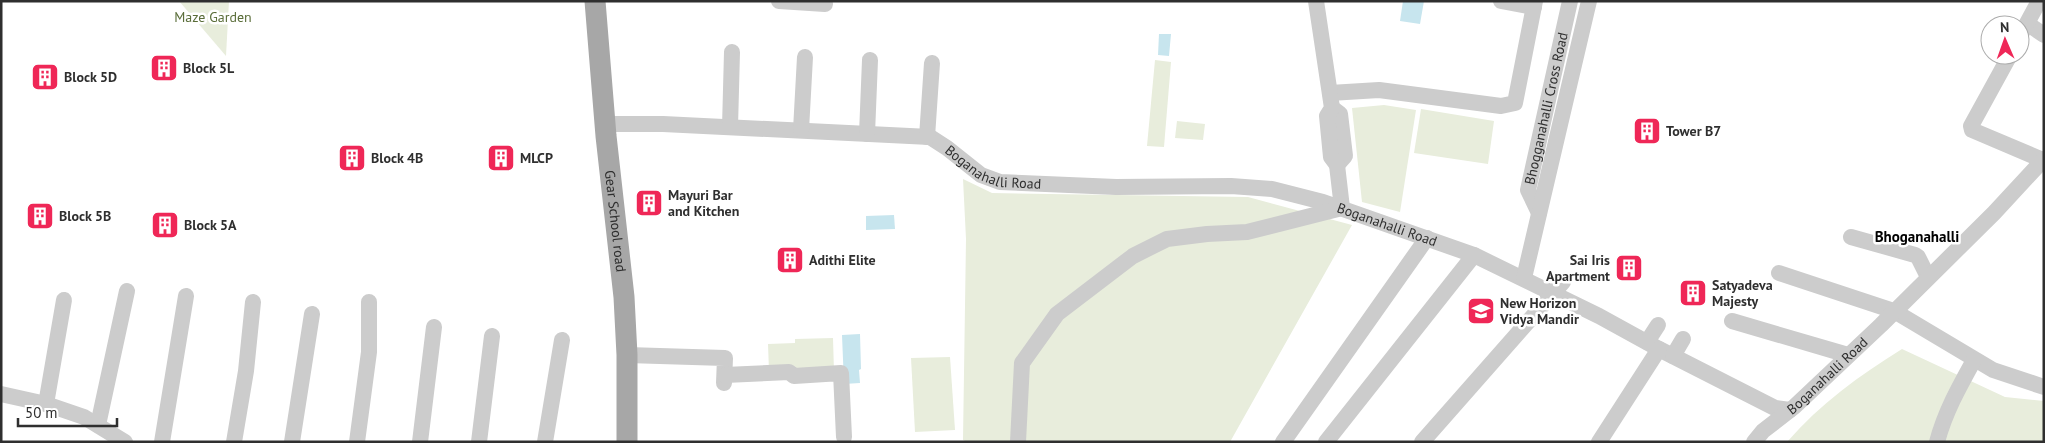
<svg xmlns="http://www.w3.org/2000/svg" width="2045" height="443" viewBox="0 0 2045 443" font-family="'PT Sans',sans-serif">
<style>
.green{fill:#e8eddc}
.water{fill:#c7e5ee}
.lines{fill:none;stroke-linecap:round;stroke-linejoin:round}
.minor{stroke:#ccc;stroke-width:16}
.major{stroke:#a7a7a7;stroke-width:21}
.labels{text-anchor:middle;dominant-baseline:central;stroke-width:5;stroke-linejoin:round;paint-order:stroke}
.park-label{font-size:14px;fill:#5a6d39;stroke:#fff}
.poi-label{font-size:14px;font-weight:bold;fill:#2f2f2f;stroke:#fff;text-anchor:start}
.street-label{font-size:14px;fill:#2f2f2f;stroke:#fff}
.neighbourhood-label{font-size:15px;font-weight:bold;fill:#000;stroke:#fff}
</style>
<rect width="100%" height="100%" fill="#fff"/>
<g class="green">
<polygon points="179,1 229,1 226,56"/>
<polygon points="1155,60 1171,62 1164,147 1147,146"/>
<polygon points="1384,105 1416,110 1400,212 1362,202 1352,108"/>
<polygon points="1421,109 1494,121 1488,164 1414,153"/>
<polygon points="1177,121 1205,124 1203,140 1175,138"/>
<polygon points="963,179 992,193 1248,197 1352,225 1230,442 967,442 963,440 966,239"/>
<polygon points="833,338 834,372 769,371 768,344 795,343 795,339"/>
<path d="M1902,349L2005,397L2044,401V442H1787C1820,404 1860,375 1902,349Z"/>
<polygon points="950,357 955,430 915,432 911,358"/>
</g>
<g class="water">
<polygon points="1403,1 1424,1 1420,24 1400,21"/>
<polygon points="1159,34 1171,34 1169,56 1158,55"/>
<polygon points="894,215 895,229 866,230 866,216"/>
<polygon points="860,334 861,369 859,370 860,383 844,384 842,335"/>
</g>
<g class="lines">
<g class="minor">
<polyline points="779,1 825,4"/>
<polyline points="1501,1 1534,7"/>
<polyline points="2028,24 2044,35"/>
<polyline points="2020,36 2039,1"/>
<polyline points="2010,55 1971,126 1972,130 2043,160"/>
<polyline points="1330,93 1379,90 1501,106 1515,103 1535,1"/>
<polyline points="1332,108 1340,114 1345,156 1337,165"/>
<path id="s1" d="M605,124H663L930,137L947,148L981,175L1000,182L1116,187L1231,186L1272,189L1323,202L1474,255L1599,316L1659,349L1775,408L1790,410"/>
<polyline points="730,127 732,52"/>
<polyline points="801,130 805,57"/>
<polyline points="867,134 870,60"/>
<polyline points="927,137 932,63"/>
<path id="s2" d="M1539,213L1528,190L1570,1"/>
<polyline points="1851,237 1915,255 1918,257 1928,277"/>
<polyline points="1779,273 1894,311 1993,370 2044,387"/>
<polyline points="1524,278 1589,1"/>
<polyline points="1732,321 1848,355"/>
<polyline points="1647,342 1658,325"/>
<polyline points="627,355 725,358 724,383"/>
<polyline points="1673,356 1683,339"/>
<polyline points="725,375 789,372 794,376 841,373 844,437"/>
<polyline points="1,394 46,404 84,417 125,442"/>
<polyline points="46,404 64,300"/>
<polyline points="98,425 127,291"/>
<polyline points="162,442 186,296"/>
<polyline points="234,442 246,371 253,302"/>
<polyline points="292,442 312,314"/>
<polyline points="357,442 369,352 369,302"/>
<polyline points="420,442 434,327"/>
<polyline points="479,442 492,336"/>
<polyline points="545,442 562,340"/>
<polyline points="1018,442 1022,363 1057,314 1133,256 1167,239 1207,234 1247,232 1342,208 1337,165 1331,157 1327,116 1332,108 1316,1"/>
<polyline points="1283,442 1427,238"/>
<polyline points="1326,442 1474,255"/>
<polyline points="1422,442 1563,282"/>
<polyline points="1599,442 1659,349"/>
<path id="s3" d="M1754,442L1763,431L1794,407L1881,325L1994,213L2044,159"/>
<path d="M1937,442C1945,412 1959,387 1974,360"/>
</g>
<path class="major" id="s4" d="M595,1L606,136L624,297L627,355V442"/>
</g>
<defs>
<g id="building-square" transform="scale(1.4375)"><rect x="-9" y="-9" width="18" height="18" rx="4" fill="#ef2757" stroke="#fff"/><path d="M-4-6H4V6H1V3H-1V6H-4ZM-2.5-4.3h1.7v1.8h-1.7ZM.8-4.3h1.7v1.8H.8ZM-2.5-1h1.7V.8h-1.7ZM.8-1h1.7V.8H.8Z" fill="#fff"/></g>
<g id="school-square" transform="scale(1.4375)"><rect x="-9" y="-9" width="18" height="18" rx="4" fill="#ef2757" stroke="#fff"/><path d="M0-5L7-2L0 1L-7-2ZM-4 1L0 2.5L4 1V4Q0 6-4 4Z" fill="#fff"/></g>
</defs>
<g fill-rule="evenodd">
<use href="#building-square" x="164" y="68"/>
<use href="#building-square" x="45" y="77"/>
<use href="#building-square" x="1647" y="131"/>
<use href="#building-square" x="352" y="158"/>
<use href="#building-square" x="501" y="158"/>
<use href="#building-square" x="649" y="203"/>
<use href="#building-square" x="40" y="216"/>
<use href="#building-square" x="165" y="225"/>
<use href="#building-square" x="790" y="260"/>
<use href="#building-square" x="1629" y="268"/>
<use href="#building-square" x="1693" y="293"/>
<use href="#school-square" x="1481" y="311"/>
</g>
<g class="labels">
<g class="park-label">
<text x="213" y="17">Maze Garden</text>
</g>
<g class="poi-label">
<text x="183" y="68">Block 5L</text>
<text x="64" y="77">Block 5D</text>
<text x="1666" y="131">Tower B7</text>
<text x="371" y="158">Block 4B</text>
<text x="520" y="158">MLCP</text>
<text x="668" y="195">Mayuri Bar<tspan x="668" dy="16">and Kitchen</tspan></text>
<text x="59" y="216">Block 5B</text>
<text x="184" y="225">Block 5A</text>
<text x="809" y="260">Adithi Elite</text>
<text x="1610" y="260" text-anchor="end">Sai Iris<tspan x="1610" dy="16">Apartment</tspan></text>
<text x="1712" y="285">Satyadeva<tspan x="1712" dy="16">Majesty</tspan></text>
<text x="1500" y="303">New Horizon<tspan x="1500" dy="16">Vidya Mandir</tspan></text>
</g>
<g class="street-label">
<text stroke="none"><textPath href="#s2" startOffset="109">Bhogganahalli Cross Road</textPath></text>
<text stroke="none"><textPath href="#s1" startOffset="398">Boganahalli Road</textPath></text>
<text stroke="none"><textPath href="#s4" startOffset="221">Gear School road</textPath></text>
<text stroke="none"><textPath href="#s1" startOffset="802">Boganahalli Road</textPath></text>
<text stroke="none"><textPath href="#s3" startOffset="99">Boganahalli Road</textPath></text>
</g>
<g class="neighbourhood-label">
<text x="1917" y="236">Bhoganahalli</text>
</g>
</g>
<rect width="2045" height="443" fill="none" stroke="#2f2f2f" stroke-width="5"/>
<g transform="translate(2005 40) rotate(358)"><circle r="24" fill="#ffffff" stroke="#acacac"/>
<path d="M0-4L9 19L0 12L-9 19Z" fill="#ef2757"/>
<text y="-8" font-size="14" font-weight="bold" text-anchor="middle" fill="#2f2f2f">N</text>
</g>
<path d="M18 418v8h99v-8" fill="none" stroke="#2f2f2f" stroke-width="2.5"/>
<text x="25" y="418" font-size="15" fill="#2f2f2f" stroke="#ffffff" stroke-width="4" paint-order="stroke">50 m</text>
</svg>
